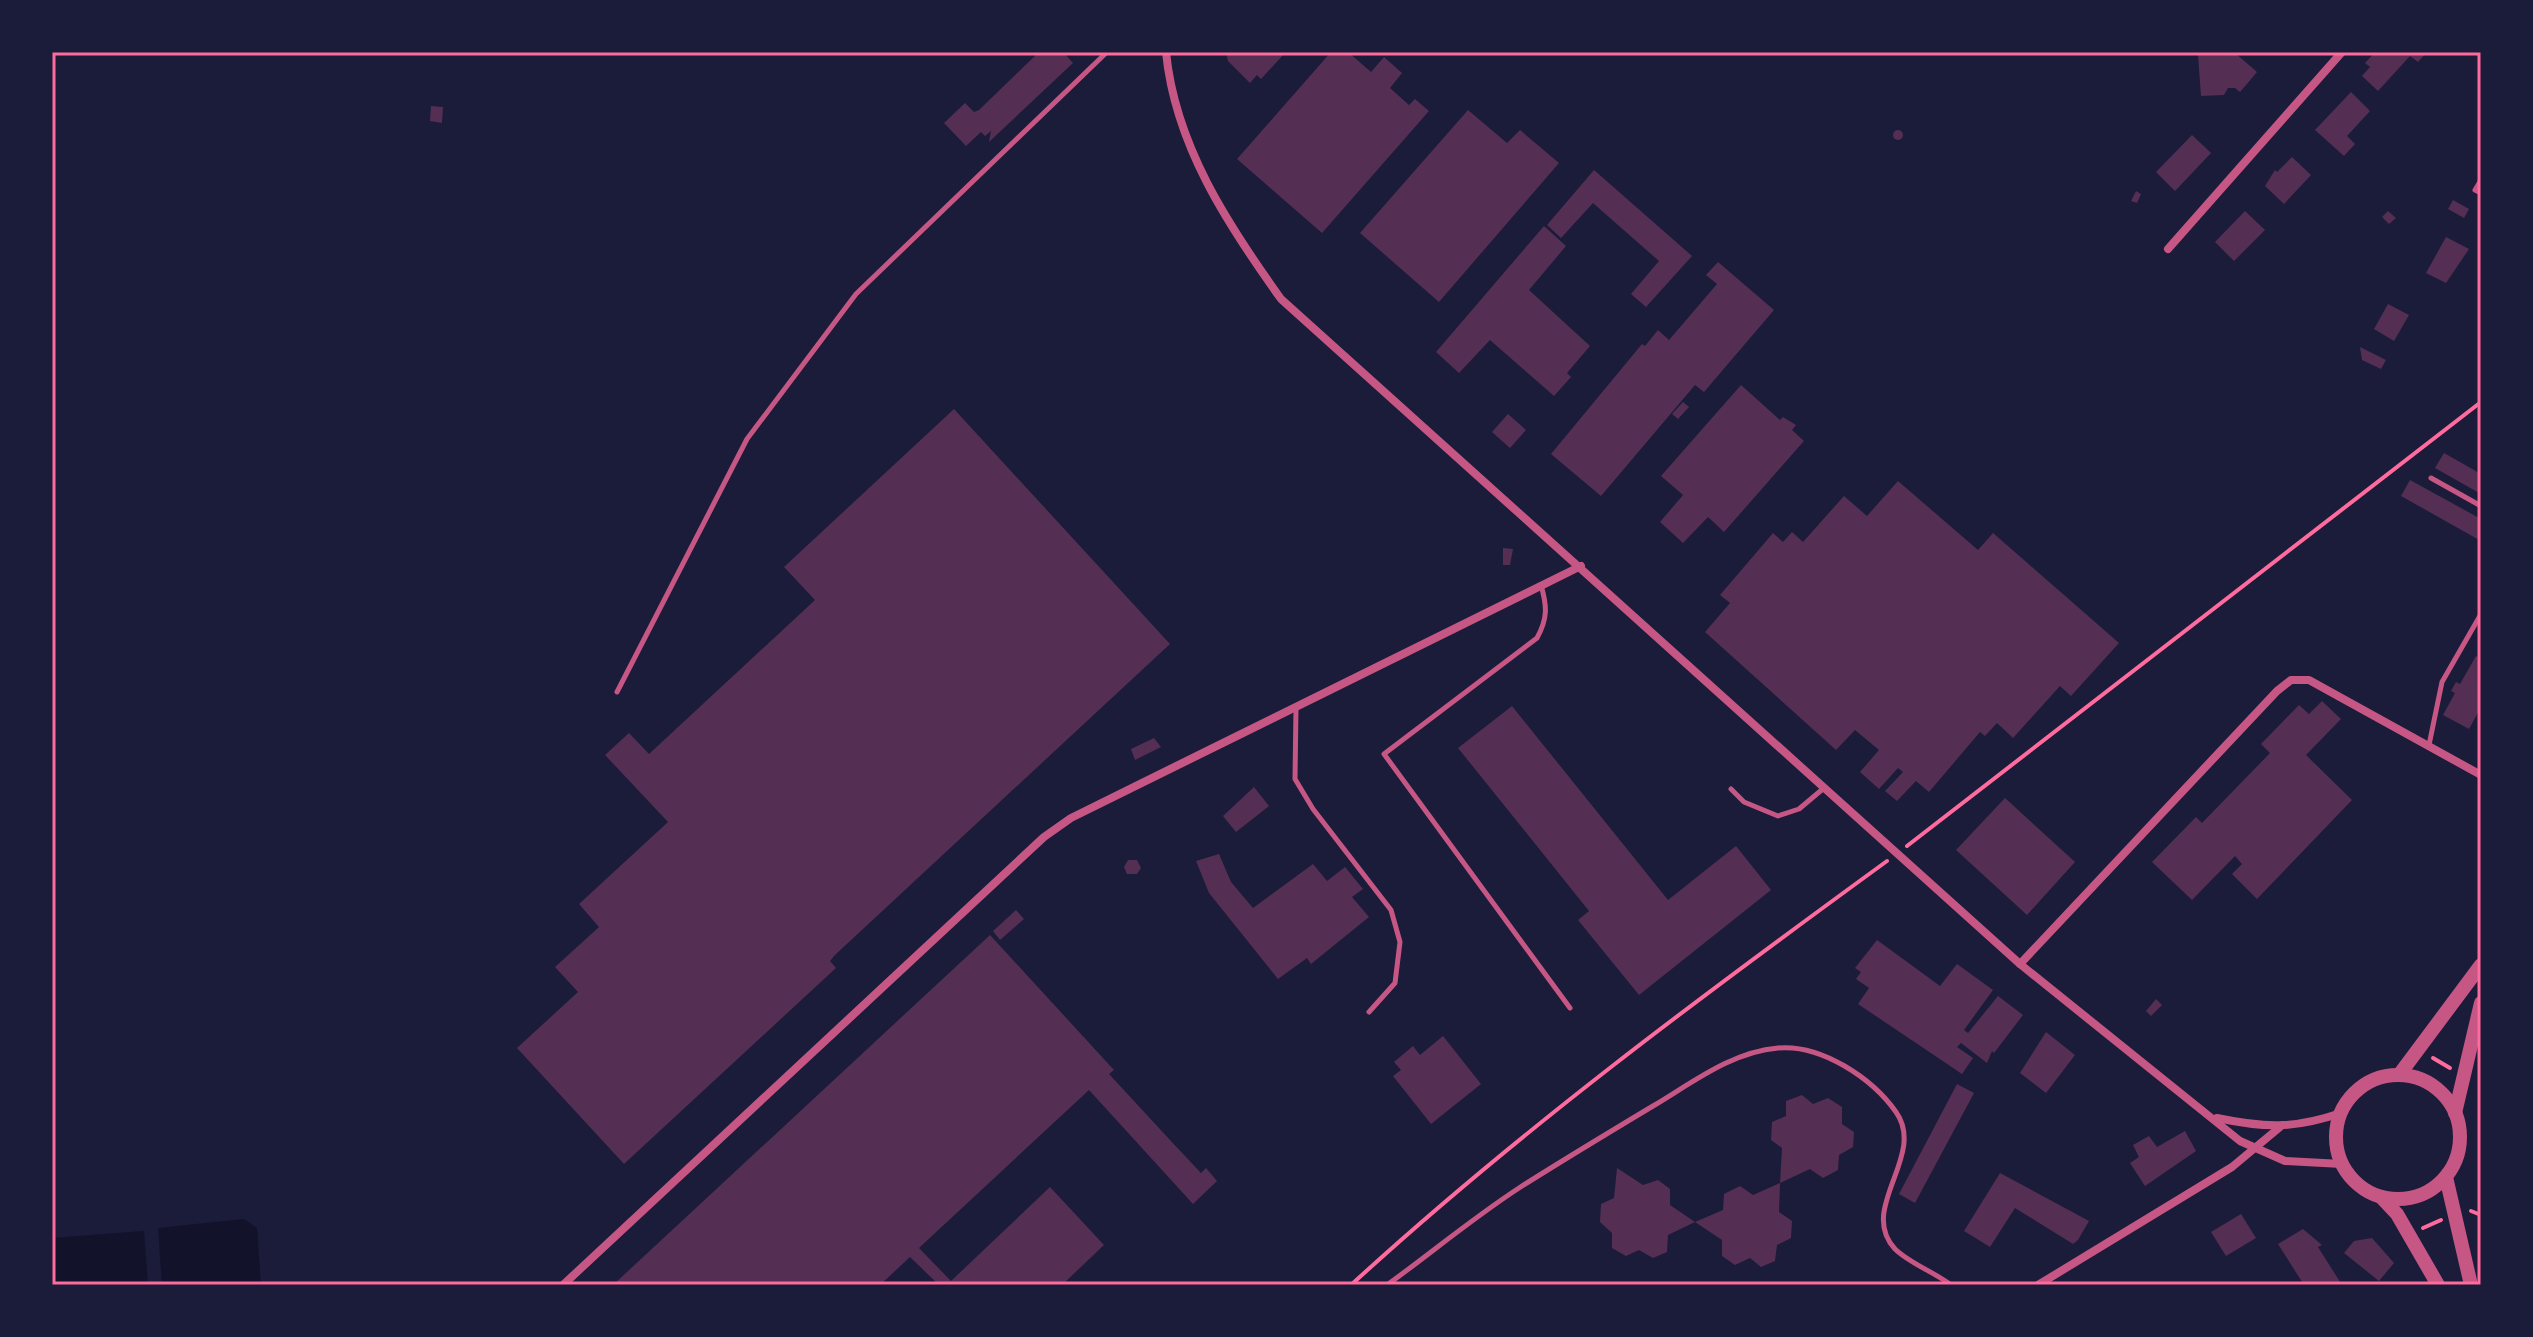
<svg xmlns="http://www.w3.org/2000/svg" width="2533" height="1337" viewBox="0 0 2533 1337" font-family="'Times New Roman',serif">
<style>
.water{fill:#12122b}
.building{fill:#542f53}
.lines{fill:none;stroke-linecap:round;stroke-linejoin:round}
.path{stroke:#ff6b9d;stroke-width:4}
.service{stroke:#c65784;stroke-width:5}
.minor{stroke:#c65784;stroke-width:8}
.tertiary{stroke:#c65784;stroke-width:14}
.neatline{fill:none;stroke:#ff6b9d;stroke-width:3}
</style>
<rect width="100%" height="100%" fill="#1b1b3a"/>
<g class="water">
<polygon points="244,1219 257,1228 261,1285 162,1285 158,1228"/>
<polygon points="144,1231 148,1285 52,1285 52,1238"/>
</g>
<g class="building">
<polygon points="1039,52 1063,52 1073,63 989,142 991,131 985,136 981,132 966,146 944,123 965,103 974,112 979,110"/>
<polygon points="1226,52 1286,52 1261,79 1257,75 1250,83 1228,61"/>
<polygon points="1331,52 1348,52 1371,72 1384,57 1402,73 1390,88 1409,105 1415,99 1429,111 1322,233 1237,159"/>
<polygon points="2234,52 2257,72 2240,92 2235,88 2228,88 2224,95 2201,96 2198,55"/>
<polygon points="2375,52 2427,52 2418,62 2410,56 2378,91 2362,76 2370,67 2365,63"/>
<polygon points="2351,92 2370,111 2347,136 2355,144 2344,156 2315,130"/>
<polygon points="431,106 443,107 442,123 430,121"/>
<polygon points="1468,110 1507,143 1520,130 1559,163 1439,302 1360,233"/>
<circle cx="1898" cy="135" r="5"/>
<polygon points="2192,135 2211,153 2175,191 2156,172"/>
<polygon points="2292,157 2311,175 2284,204 2265,186 2275,170 2277,172"/>
<polygon points="1594,170 1692,256 1646,307 1631,294 1659,261 1593,203 1561,238 1547,225"/>
<polygon points="2136,191 2141,194 2137,203 2131,201"/>
<polygon points="2453,200 2469,209 2464,218 2448,209"/>
<polygon points="2245,211 2265,230 2234,261 2215,242"/>
<polygon points="2388,211 2396,218 2389,224 2382,217"/>
<polygon points="1544,226 1566,246 1529,290 1590,346 1567,373 1571,377 1554,396 1490,340 1459,373 1436,352"/>
<polygon points="2446,237 2469,249 2446,283 2426,273"/>
<polygon points="1718,262 1774,310 1704,392 1695,385 1601,496 1551,454 1642,344 1645,346 1658,330 1669,340 1717,284 1706,275"/>
<polygon points="2388,304 2409,315 2394,341 2374,329"/>
<polygon points="2360,347 2386,360 2381,369 2362,360"/>
<polygon points="1741,385 1780,420 1783,417 1796,425 1792,430 1804,441 1724,532 1708,517 1683,543 1660,522 1683,495 1661,476"/>
<polygon points="1683,402 1689,407 1678,419 1672,414"/>
<polygon points="954,409 1170,644 835,955 830,961 836,968 624,1164 517,1048 578,992 555,967 599,927 579,904 668,822 605,755 629,733 649,754 815,600 784,567"/>
<polygon points="1508,414 1526,430 1510,448 1492,432"/>
<polygon points="2444,453 2481,474 2481,494 2435,468"/>
<polygon points="2410,480 2481,519 2481,541 2401,496"/>
<polygon points="1898,481 1978,550 1993,533 2119,643 2071,696 2060,686 2013,738 1997,723 1985,736 1980,732 1929,792 1916,781 1897,801 1885,791 1903,772 1898,768 1879,789 1860,772 1879,750 1855,730 1836,750 1705,632 1730,603 1720,595 1773,533 1783,542 1792,532 1803,542 1844,496 1867,516"/>
<polygon points="1503,548 1513,549 1510,565 1503,565"/>
<polygon points="2476,656 2481,659 2481,707 2469,729 2443,715 2455,693 2451,691 2456,682 2460,684"/>
<polygon points="2322,701 2341,719 2306,755 2352,800 2257,899 2232,874 2242,864 2235,856 2192,900 2152,862 2196,817 2202,823 2270,753 2261,744 2299,705 2309,714"/>
<polygon points="1512,706 1668,900 1736,846 1771,890 1639,995 1578,920 1589,911 1458,748"/>
<polygon points="1154,738 1161,747 1135,760 1131,749"/>
<polygon points="1254,787 1269,806 1236,832 1223,816"/>
<polygon points="2005,798 2075,862 2027,915 1956,850"/>
<polygon points="1219,854 1231,882 1253,908 1313,864 1327,881 1345,867 1363,889 1352,897 1369,917 1311,964 1307,958 1278,979 1209,893 1196,861"/>
<polygon points="1128,860 1137,860 1141,868 1137,874 1127,874 1124,867"/>
<polygon points="1016,910 1024,919 1000,940 993,931"/>
<polygon points="990,935 1114,1070 1109,1074 1170,1140 1201,1173 1206,1168 1217,1181 1193,1204 1089,1090 919,1248 951,1281 1050,1187 1104,1245 1062,1285 939,1285 910,1257 880,1285 613,1285"/>
<polygon points="1877,940 1940,986 1957,964 1993,990 1964,1030 1968,1033 1998,996 2023,1015 1994,1053 1992,1051 1987,1063 1961,1043 1957,1047 1973,1058 1962,1074 1858,1004 1869,988 1856,979 1861,972 1855,968"/>
<polygon points="2156,999 2162,1005 2151,1016 2146,1011"/>
<polygon points="2046,1032 2075,1055 2046,1093 2020,1073"/>
<polygon points="1443,1036 1481,1084 1431,1124 1393,1076 1401,1070 1394,1062 1413,1046 1420,1055"/>
<polygon points="1957,1084 1974,1093 1915,1203 1899,1194"/>
<polygon points="1802,1095 1813,1104 1828,1098 1842,1107 1842,1124 1854,1132 1853,1147 1839,1155 1838,1170 1823,1178 1810,1169 1780,1183 1782,1148 1771,1140 1772,1122 1786,1116 1786,1101"/>
<polygon points="2185,1131 2196,1151 2145,1186 2130,1163 2139,1157 2133,1145 2149,1136 2157,1147"/>
<polygon points="1617,1168 1643,1185 1658,1180 1670,1189 1670,1205 1695,1222 1668,1235 1667,1252 1653,1258 1639,1250 1626,1256 1612,1248 1612,1233 1600,1222 1601,1204 1614,1198"/>
<polygon points="2000,1173 2089,1221 2078,1240 2073,1244 2015,1208 1990,1247 1964,1231"/>
<polygon points="1780,1183 1779,1212 1792,1221 1791,1238 1777,1245 1775,1261 1761,1267 1750,1258 1735,1265 1722,1256 1722,1240 1695,1222 1723,1210 1724,1194 1740,1186 1753,1195"/>
<polygon points="2241,1214 2256,1238 2226,1256 2211,1232"/>
<polygon points="2303,1229 2322,1245 2318,1247 2342,1285 2304,1285 2278,1244"/>
<polygon points="2372,1238 2394,1263 2379,1281 2344,1253 2354,1241"/>
</g>
<g class="lines">
<g class="path">
<polyline points="1907,846 2481,402"/>
<polyline points="2433,1058 2450,1068"/>
<polyline points="2471,1211 2481,1215"/>
<polyline points="2423,1228 2441,1220"/>
<path d="M1351,1285C1519,1131 1703,995 1887,861"/>
</g>
<g class="service">
<polyline points="2481,180 2475,190 2481,193"/>
<polyline points="2431,478 2481,506"/>
<path d="M1541,585C1547,606 1548,618 1537,638L1384,754L1570,1008"/>
<polyline points="617,692 747,439 856,294 1107,52"/>
<polyline points="1296,708 1295,779 1313,809 1391,910 1400,942 1395,983 1369,1012"/>
<polyline points="2429,745 2442,682 2481,614"/>
<polyline points="1731,789 1744,802 1778,816 1799,809 1824,788"/>
<path d="M1387,1285C1431,1253 1473,1218 1519,1188C1563,1160 1608,1133 1653,1106C1692,1083 1731,1052 1778,1048C1821,1044 1872,1078 1896,1112C1927,1156 1857,1208 1895,1249C1909,1263 1934,1272 1951,1285"/>
</g>
<g class="minor">
<path d="M1166,52C1175,145 1228,225 1281,299L2020,964L2240,1141L2285,1161L2342,1164"/>
<polyline points="2168,249 2342,52"/>
<polyline points="2020,964 2277,691 2291,680 2309,680 2481,775"/>
<path d="M2217,1118C2265,1128 2294,1129 2341,1113"/>
<polyline points="563,1285 1044,837 1071,818 1581,566"/>
<polyline points="2038,1285 2232,1167 2280,1127"/>
</g>
<g class="tertiary">
<polyline points="2399,1075 2481,965"/>
<circle cx="2398" cy="1137" r="62"/>
<polyline points="2455,1113 2481,1003"/>
<polyline points="2446,1177 2471,1285"/>
<polyline points="2381,1197 2397,1214 2438,1285"/>
</g>
</g>
<rect width="2533" height="1337" fill="none" stroke="#1b1b3a" stroke-width="108"/>
<rect x="54" y="54" width="2425" height="1229" class="neatline"/>
</svg>
